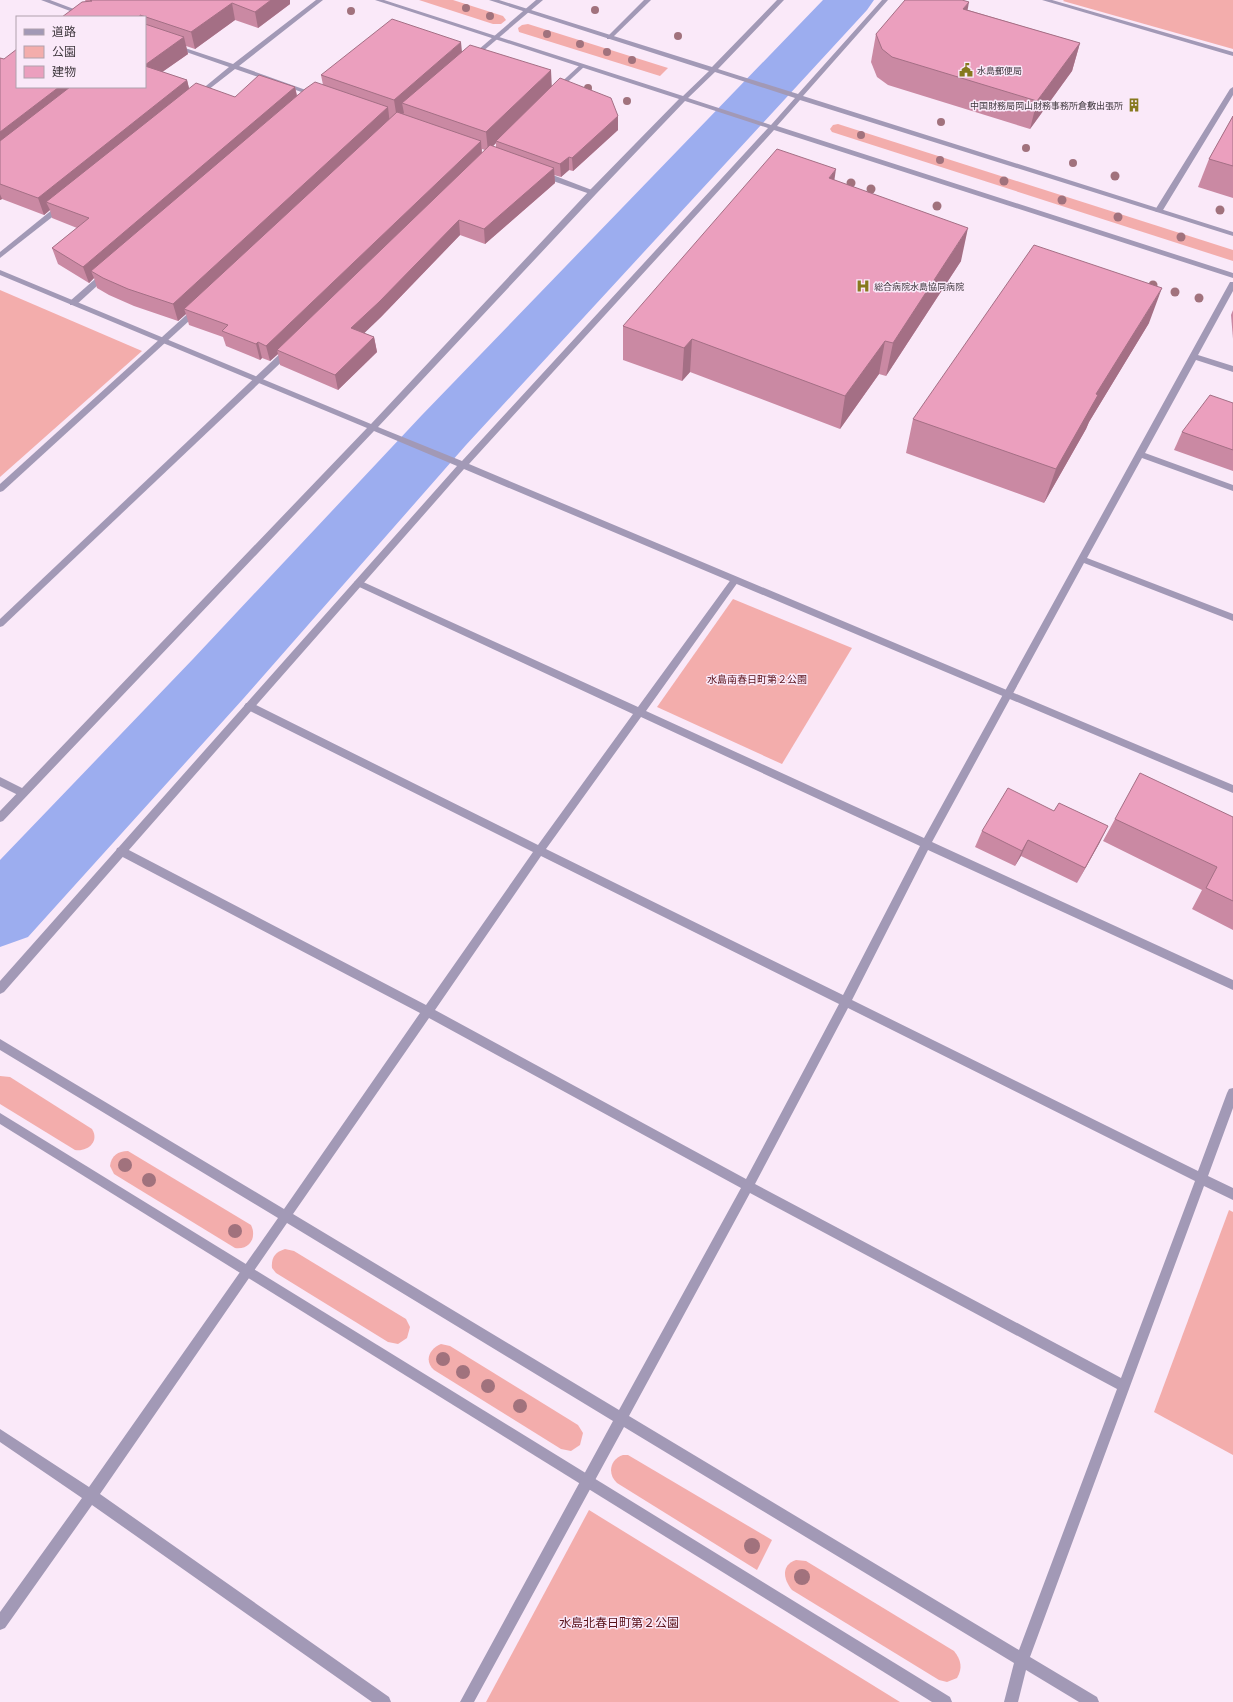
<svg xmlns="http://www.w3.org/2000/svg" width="1233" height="1702" viewBox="0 0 1233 1702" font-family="'Golos Text','Noto Sans JP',sans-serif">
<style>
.green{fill:#f3adac}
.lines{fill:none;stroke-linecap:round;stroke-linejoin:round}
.stream{fill:#9cadef;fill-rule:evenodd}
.river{fill:#9cadef;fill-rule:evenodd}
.service{fill:#a299b6;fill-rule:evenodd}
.minor{fill:#a299b6;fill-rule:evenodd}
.tertiary{fill:#a299b6;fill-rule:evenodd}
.tree{fill:#a1727d}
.wall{fill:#ca89a3;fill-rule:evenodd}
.shaded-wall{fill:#a46f85}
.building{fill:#eb9fbe;stroke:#a46f85}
.labels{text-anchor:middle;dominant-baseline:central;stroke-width:3;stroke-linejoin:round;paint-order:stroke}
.far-poi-label{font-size:9px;fill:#3f383e;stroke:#fae9f9;text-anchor:start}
.park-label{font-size:10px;fill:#581018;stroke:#fae9f9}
.near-park-label{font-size:12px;fill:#581018;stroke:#fae9f9}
</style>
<rect width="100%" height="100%" fill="#fae9f9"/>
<g class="green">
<polygon points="419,0 453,0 503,16 506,20 501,24 493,24"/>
<polygon points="1233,0 1233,49 1063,1 1064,0"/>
<polygon points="528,24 668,68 660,76 519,32 518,28 522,25"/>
<polygon points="838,124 1233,250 1233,261 832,132 830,129 833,125"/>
<polygon points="0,290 142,351 0,477"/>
<polygon points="733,599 852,648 782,764 657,707"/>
<path d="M0,1076L10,1077L92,1129C100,1142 87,1152 75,1150L0,1104Z"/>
<path d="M128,1151L251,1225C257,1237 250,1250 235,1248L114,1174L110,1166C111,1156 118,1151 128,1151Z"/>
<polygon points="1229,1210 1233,1212 1233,1455 1154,1412"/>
<path d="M285,1249L294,1251L406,1319L410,1327L407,1338L398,1344L388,1342L276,1273L272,1268C271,1258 275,1252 285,1249Z"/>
<path d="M441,1344L450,1346L578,1425L583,1433L580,1445L571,1451L561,1449L434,1370C424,1361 429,1349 441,1344Z"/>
<path d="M623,1455H628L772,1540L757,1570L617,1483C607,1474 610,1459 623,1455Z"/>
<polygon points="589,1510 900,1702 486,1702"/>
<path d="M796,1560L806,1561L954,1651C961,1660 963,1668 957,1678L947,1682L939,1680L792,1590C783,1579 781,1565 796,1560Z"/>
</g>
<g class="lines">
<polygon class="stream" points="825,0 834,0 781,59 198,674 5,885 0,887 0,872 190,668 775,55"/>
<polygon class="river" points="823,0 874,0 867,10 466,445 243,699 28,937 0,947 0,860 193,659 422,415"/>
<polygon class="service" points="0,1113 950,1697 952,1702 932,1702 0,1124"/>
<g class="minor">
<polygon points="41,0 50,0 95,17 86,17"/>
<polygon points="316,0 323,0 239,66 317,94 317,96 313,96 235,69 199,97 195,97 195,95 229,67 172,47 172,45 176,45 233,64"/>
<polygon points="536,0 543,0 475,58 471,58 471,56"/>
<polygon points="644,0 651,0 611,39 607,39 607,37"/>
<polygon points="1042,0 1052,0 1233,52 1233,56"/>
<polygon points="580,65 585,66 559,90 555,90 555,88"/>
<polygon points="1233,87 1233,95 1163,210 1162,212 1156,212 1155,210 1230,89"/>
<polygon points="539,172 545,172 597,192 593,194 590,194 539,176"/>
<polygon points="58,205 64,205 65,207 0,258 0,252"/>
<polygon points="102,273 105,273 109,275 76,305 70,305 70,301"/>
<path d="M1230,282H1233V291L1198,355L1233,366V372L1196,360L1145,453L1233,485V491L1142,458L1087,558L1233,614V621L1084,563L932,842L1233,980V990L928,850L852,1000L1198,1171L1227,1093L1229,1089L1233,1088V1108L1208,1176L1233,1188V1200L1204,1186L1030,1657L1097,1697L1099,1702H1079L1026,1670L1018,1702H1004L1014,1663L624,1427L474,1702H460L613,1421L287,1223L100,1494L389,1697L391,1702H372L92,1505L5,1628L0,1630V1612L82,1498L0,1442V1429L89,1487L278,1218L0,1050V1039L284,1209L420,1013L117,854L116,851L117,848L121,847L125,848L426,1005L533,852L246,709L244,706L246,703H252L538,845L633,714L355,585L354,583L355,581H361L638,707L732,578H738L739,580L738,582L646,711L924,838ZM641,717L920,846L843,995L546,849ZM541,856L839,1004L746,1179L435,1010ZM848,1008L1195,1181L1121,1378L755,1184ZM429,1018L741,1188L619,1410L293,1214ZM750,1193L1117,1389L1019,1650L629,1416Z"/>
<polygon points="194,308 200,308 201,310 3,491 0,492 0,484"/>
<polygon points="288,348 292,351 291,353 3,626 0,627 0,619 285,349"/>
<polygon points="0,777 26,790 28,793 26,796 20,796 0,786"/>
</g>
<path class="tertiary" d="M375,0H384L683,96L709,71L489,0H499L712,67L777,0H784L718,69L798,94L882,0H888L803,96L1233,232V236L800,100L777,126L1233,273V278L774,130L469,464L1233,785V793L464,469L4,992L0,994V981L457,466L374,431L3,821L0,822V811L367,428L0,275V270L371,424L590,190L679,99ZM715,72L795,98L771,125L688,98ZM685,101L768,128L462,461L378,427L596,194Z"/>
</g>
<g class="tree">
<circle cx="466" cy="8" r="4"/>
<circle cx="595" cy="10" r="4"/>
<circle cx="351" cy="11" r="4"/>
<circle cx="490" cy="16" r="4"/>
<circle cx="547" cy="34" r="4"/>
<circle cx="678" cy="36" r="4"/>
<circle cx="580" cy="44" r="4"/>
<circle cx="607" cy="52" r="4"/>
<circle cx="632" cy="60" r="4"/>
<circle cx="588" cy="88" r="4"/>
<circle cx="627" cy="101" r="4"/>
<circle cx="941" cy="122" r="4"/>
<circle cx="861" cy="135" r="4"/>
<circle cx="1026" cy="148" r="4"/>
<circle cx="940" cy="160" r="4"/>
<circle cx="1073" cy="163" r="4"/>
<circle cx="1115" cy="176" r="4.5"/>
<circle cx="1004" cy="181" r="4.5"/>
<circle cx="851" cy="183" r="4.5"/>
<circle cx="871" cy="189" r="4.5"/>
<circle cx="1062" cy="200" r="4.5"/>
<circle cx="937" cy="206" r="4.5"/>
<circle cx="1220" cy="210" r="4.5"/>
<circle cx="1118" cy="217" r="4.5"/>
<circle cx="1181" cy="237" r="4.5"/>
<circle cx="1153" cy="285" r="4.5"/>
<circle cx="1175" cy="292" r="4.5"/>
<circle cx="1199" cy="298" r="4.5"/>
<circle cx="125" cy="1165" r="7"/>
<circle cx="149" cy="1180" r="7"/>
<circle cx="235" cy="1231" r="7"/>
<circle cx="443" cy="1359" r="7"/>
<circle cx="463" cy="1372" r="7"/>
<circle cx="488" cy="1386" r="7"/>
<circle cx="520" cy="1406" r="7"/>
<circle cx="752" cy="1546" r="8"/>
<circle cx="802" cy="1577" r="8"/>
</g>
<g class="wall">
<path d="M85,0H290V4L258,28L235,20L195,49L186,46L188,54L162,72L187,80L189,89L235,97L295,87L297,95L323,85L321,75L462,52L552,86L618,116V130L573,171L569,170L561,177L554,175L555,183L485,244L460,235L381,317L364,333L374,337L377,352L338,390L280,365L278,354L270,361L262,358L260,360L226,346L223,337L189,325L186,314L178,321L134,306L109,295L97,288L94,278L89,283L58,264L52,248L77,228L52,218L50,210L44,215L2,199L0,200V58L17,87H145V17H62L86,2ZM496,143V148L493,146ZM482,149L485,150L482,153Z"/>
<polygon points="968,10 1080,43 1072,71 1030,129 888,85 877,77 871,62 876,34"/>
<polygon points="1233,116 1233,198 1198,187 1209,159"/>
<polygon points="835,180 961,261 886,376 879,374 840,429 690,372 682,381 623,360 623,326"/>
<polygon points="1233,310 1233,339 1231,315"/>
<polygon points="1149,323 1089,422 1086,429 1044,503 906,453 913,419"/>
<polygon points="1233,403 1233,471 1174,450 1182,432"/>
<polygon points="1233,817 1233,930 1192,909 1202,890 1103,841 1115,819"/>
<polygon points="982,831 1100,842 1077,883 1021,856 1015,866 975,847"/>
</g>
<g class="shaded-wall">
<polygon points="271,0 290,0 290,4 258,28 255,12"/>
<polygon points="969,2 964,30 963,9"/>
<polygon points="232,3 235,20 195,49 191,32"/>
<polygon points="184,37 188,54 148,82 145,70 145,65"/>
<polygon points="461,42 463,62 402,103 404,113 397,119 394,100"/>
<polygon points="1080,43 1072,71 1030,129 1037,101"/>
<polygon points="551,70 552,90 496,141 496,143 488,151 486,132"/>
<polygon points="187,80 191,96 46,202 50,210 44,215 38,198"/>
<polygon points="59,87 86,87 0,153 0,132"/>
<polygon points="295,87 298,103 91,271 94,278 89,283 83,267"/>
<polygon points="388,107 390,125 184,309 186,314 178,321 173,304"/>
<polygon points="618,116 618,130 573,171 572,158"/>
<polygon points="481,141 482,157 277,350 278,354 270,361 266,346"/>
<polygon points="569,157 569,170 561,177 560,164"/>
<polygon points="554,168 555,183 485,244 484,229"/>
<polygon points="836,169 831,203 829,178"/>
<polygon points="0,194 2,199 0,200"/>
<polygon points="459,220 460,235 381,317 354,343 351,328"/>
<polygon points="968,228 961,261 886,376 893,343"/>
<polygon points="1162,288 1149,323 1089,422 1086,429 1044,503 1056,469 1096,394"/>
<polygon points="374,337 377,352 338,390 335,375"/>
<polygon points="692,339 690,372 682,381 684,348"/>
<polygon points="885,341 879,374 840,429 845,396"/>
<polygon points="258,342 262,358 260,360 256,344"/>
<polygon points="1108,826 1100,842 1077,883 1085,868"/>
<polygon points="1028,840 1021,856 1015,866 1022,851"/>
</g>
<g class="building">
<polygon points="90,0 271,0 255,12 232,3 191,32 140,15 140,17 62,17 82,2 92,1"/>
<polygon points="905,0 962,0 969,2 963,9 1080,43 1037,101 892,57 882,49 876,34"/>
<polygon points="392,19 461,42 394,100 321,75"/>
<polygon points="145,24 184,37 145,65"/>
<polygon points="470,45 551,70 486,132 402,103"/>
<polygon points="17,49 17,87 59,87 0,132 0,58 4,59"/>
<polygon points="145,66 187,80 38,198 0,184 0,141 70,87 145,87"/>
<polygon points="259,75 295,87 83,267 52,248 89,218 46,202 196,83 235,97"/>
<polygon points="560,78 611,98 618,116 572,158 569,157 560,164 496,141"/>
<polygon points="315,82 388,107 173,304 128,289 103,278 91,271 305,89"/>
<polygon points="397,112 481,141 266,346 258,342 256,344 222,331 228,325 184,309"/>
<polygon points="1233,116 1233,166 1209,159"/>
<polygon points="490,145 554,168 484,229 459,220 379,302 351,328 374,337 335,375 277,350"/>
<polygon points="777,149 836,169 829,178 968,228 893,343 885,341 845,396 692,339 684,348 623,326"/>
<polygon points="1034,245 1162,288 1096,394 1098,395 1056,469 913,419"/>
<polygon points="1210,395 1233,403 1233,450 1182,432"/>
<polygon points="1140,773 1233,817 1233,901 1206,888 1217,867 1115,819"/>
<polygon points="1008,788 1054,811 1059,803 1108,826 1085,868 1028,840 1022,851 982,831"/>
</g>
<defs>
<g id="civic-bare" transform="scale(1.08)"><path d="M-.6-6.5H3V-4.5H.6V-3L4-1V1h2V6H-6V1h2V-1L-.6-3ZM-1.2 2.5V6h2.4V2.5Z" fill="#86791e" stroke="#fae9f9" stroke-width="2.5" paint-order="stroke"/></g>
<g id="building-bare" transform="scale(1.08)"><path d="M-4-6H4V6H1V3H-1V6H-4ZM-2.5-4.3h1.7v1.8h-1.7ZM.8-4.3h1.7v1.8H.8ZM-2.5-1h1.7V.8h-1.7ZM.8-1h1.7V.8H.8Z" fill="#86791e" stroke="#fae9f9" stroke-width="2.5" paint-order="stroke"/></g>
<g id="hospital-bare" transform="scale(1.08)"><path d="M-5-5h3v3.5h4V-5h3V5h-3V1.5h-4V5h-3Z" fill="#86791e" stroke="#fae9f9" stroke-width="2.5" paint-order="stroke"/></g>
</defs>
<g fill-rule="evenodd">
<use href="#civic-bare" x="966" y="70"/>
<use href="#building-bare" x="1134" y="105"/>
<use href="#hospital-bare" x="863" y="286"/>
</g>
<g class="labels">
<g class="far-poi-label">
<text x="977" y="70">水島郵便局</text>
<text x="1123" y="105" text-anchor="end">中国財務局岡山財務事務所倉敷出張所</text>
<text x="874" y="286">総合病院水島協同病院</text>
</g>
<g class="park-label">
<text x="757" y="679">水島南春日町第２公園</text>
</g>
<g class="near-park-label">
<text x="619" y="1622">水島北春日町第２公園</text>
</g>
</g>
<rect x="16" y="16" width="130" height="72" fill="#fae9f9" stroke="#afa2ae"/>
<rect x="24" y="29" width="20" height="6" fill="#a299b6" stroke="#afa2ae"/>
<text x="52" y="36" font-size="12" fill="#3f383e">道路</text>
<rect x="24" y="46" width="20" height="12" fill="#f3adac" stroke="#afa2ae"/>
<text x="52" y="56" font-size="12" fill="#3f383e">公園</text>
<rect x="24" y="66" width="20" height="12" fill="#eb9fbe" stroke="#afa2ae"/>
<text x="52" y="76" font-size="12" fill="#3f383e">建物</text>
</svg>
